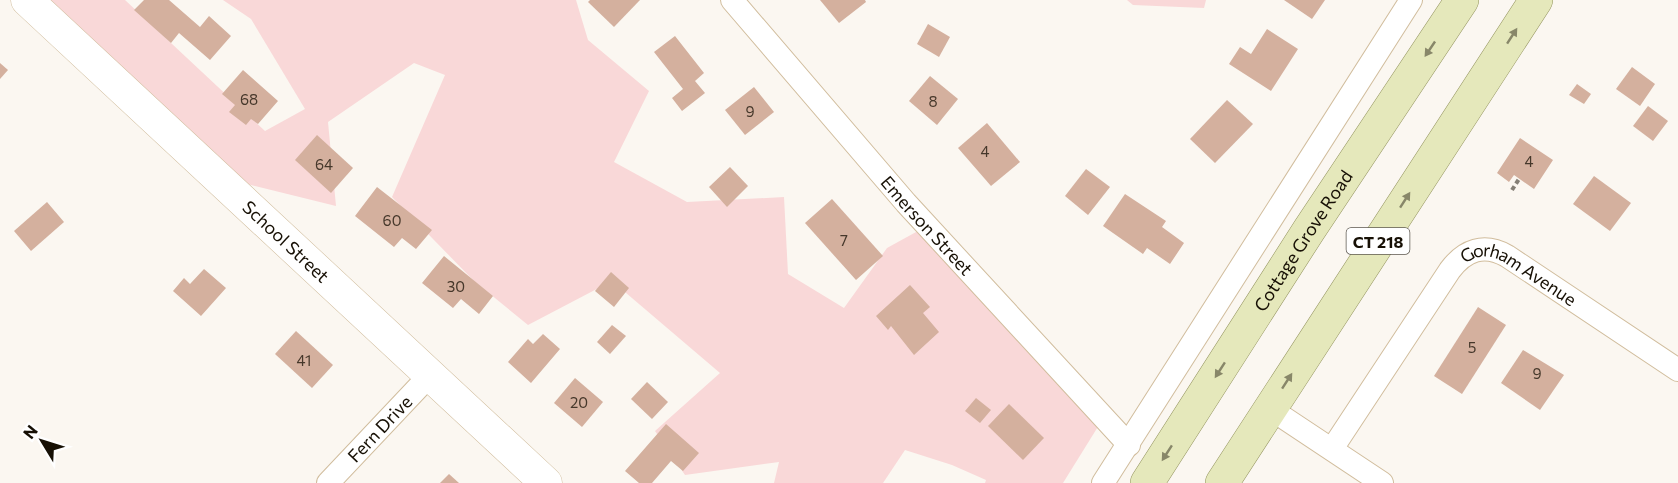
<svg xmlns="http://www.w3.org/2000/svg" width="1678" height="483" viewBox="0 0 1678 483" font-family="Commissioner,sans-serif">
<style>
.green{fill:#f9d8d8}
.building{fill:#d4b09e}
.lines{fill:none;stroke-linecap:round;stroke-linejoin:round}
.minor-casing{stroke:#d1bd9d;stroke-width:24}
.secondary-casing{stroke:#d1bd9d;stroke-width:33}
.primary-casing{stroke:#92925d;stroke-width:34}
.path{stroke:#847f76;stroke-width:4;stroke-dasharray:4.5 3;stroke-linecap:butt}
.minor{stroke:#fff;stroke-width:22}
.secondary{stroke:#fff;stroke-width:32}
.primary{stroke:#e5e8bb;stroke-width:33}
.oneway{fill:#888769}
.labels{text-anchor:middle;dominant-baseline:central;stroke-width:4.5;stroke-linejoin:round;paint-order:stroke}
.number-label{font-size:15px;fill:#46382b}
.shield{fill:#fff;stroke:#5d5850;stroke-width:1.5}
.shield-label{font-size:16px;font-weight:bold;fill:#171005}
.street-label{font-size:18px;fill:#171005;stroke:#fff}
</style>
<rect width="100%" height="100%" fill="#fbf7f1"/>
<g class="green">
<polygon points="42,0 125,0 265,131 305,109 251,19 223,0 576,0 588,40 649,91 614,162 687,202 784,197 788,274 844,308 887,248 927,226 1104,417 1063,483 985,483 986,480 952,465 905,450 883,483 774,483 779,462 685,475 655,431 720,373 612,281 528,325 474,281 392,197 445,75 414,63 328,122 336,206 218,177"/>
<polygon points="1127,0 1206,0 1204,8 1133,5"/>
</g>
<g class="building">
<polygon points="144,0 169,0 200,27 209,16 231,36 210,60 179,33 171,43 134,10"/>
<polygon points="590,0 640,0 614,27 588,2"/>
<polygon points="820,0 865,0 866,2 839,23"/>
<polygon points="1284,0 1325,0 1312,19"/>
<polygon points="928,24 950,37 939,57 917,44"/>
<polygon points="1267,29 1298,49 1271,91 1229,64 1240,47 1251,54"/>
<polygon points="675,36 704,73 695,81 705,93 682,111 672,98 683,89 654,52"/>
<polygon points="0,63 8,70 0,79"/>
<polygon points="1632,67 1655,84 1640,106 1616,89"/>
<polygon points="243,70 278,101 258,124 251,119 246,125 229,112 235,105 222,94"/>
<polygon points="930,76 958,99 937,125 909,101"/>
<polygon points="1577,84 1591,94 1584,104 1569,95"/>
<polygon points="754,87 774,112 745,135 725,110"/>
<polygon points="1227,100 1253,124 1215,163 1190,139"/>
<polygon points="1648,106 1668,121 1653,141 1633,126"/>
<polygon points="987,123 1020,162 991,186 958,148"/>
<polygon points="317,135 353,168 331,193 295,160"/>
<polygon points="1520,138 1553,160 1534,189 1514,175 1509,182 1497,173"/>
<polygon points="730,167 748,186 727,207 709,187"/>
<polygon points="1086,169 1110,187 1088,215 1065,196"/>
<polygon points="1594,176 1631,203 1610,231 1573,204"/>
<polygon points="377,187 432,230 416,249 402,238 394,247 355,216"/>
<polygon points="1125,194 1166,221 1162,227 1184,243 1170,264 1147,248 1143,254 1103,226"/>
<polygon points="832,199 883,256 856,280 805,223"/>
<polygon points="47,202 64,222 31,251 14,231"/>
<polygon points="444,256 493,296 479,314 461,299 453,308 422,283"/>
<polygon points="204,269 226,288 201,316 173,291 184,278 190,284"/>
<polygon points="611,272 629,288 614,307 595,291"/>
<polygon points="910,285 930,307 923,313 939,332 914,355 891,326 888,330 876,316"/>
<polygon points="1478,307 1506,325 1462,394 1434,376"/>
<polygon points="612,325 626,336 610,354 597,342"/>
<polygon points="296,331 333,365 312,388 275,354"/>
<polygon points="543,334 560,349 531,383 508,362 528,339 533,344"/>
<polygon points="1523,350 1564,375 1540,410 1501,383"/>
<polygon points="575,378 603,402 582,427 554,403"/>
<polygon points="647,382 668,402 652,419 631,399"/>
<polygon points="976,398 991,410 980,423 965,411"/>
<polygon points="1009,404 1044,438 1023,460 988,426"/>
<polygon points="666,424 699,453 683,471 671,461 652,483 639,483 625,471"/>
<polygon points="449,474 459,483 440,483"/>
</g>
<g class="lines">
<g class="minor-casing">
<g id="minor">
<path id="s1" d="M732,0L906,203L1129,445"/>
<polyline points="1269,408 1382,483"/>
<path id="s2" d="M1332,449L1450,270C1465,250 1484,243 1507,256L1678,370"/>
<path id="s3" d="M328,483L430,375"/>
<polyline points="1103,483 1411,0"/>
</g>
</g>
<g class="secondary-casing">
<g id="secondary">
<path id="s4" d="M27,0L546,483"/>
</g>
</g>
<g class="primary-casing">
<g id="primary">
<path id="s5" d="M1147,483L1309,230L1462,0"/>
<polyline points="1222,483 1536,0"/>
</g>
</g>
<polyline class="path" points="1512,190 1519,179"/>
<use href="#minor" class="minor"/>
<use href="#secondary" class="secondary"/>
<use href="#primary" class="primary"/>
</g>
<defs><path id="oneway-solid" d="M-6-.8H1V-3.2L6.5 0L1 3.2V.8H-6Z" transform="scale(1.5)"/></defs>
<g class="oneway">
<use href="#oneway-solid" transform="translate(1512 36) rotate(-57)"/>
<use href="#oneway-solid" transform="translate(1430 49) rotate(124)"/>
<use href="#oneway-solid" transform="translate(1405 200) rotate(-57)"/>
<use href="#oneway-solid" transform="translate(1220 370) rotate(123)"/>
<use href="#oneway-solid" transform="translate(1287 381) rotate(-57)"/>
<use href="#oneway-solid" transform="translate(1167 453) rotate(123)"/>
</g>
<g class="labels">
<g class="number-label">
<text x="249" y="99">68</text>
<text x="933" y="101">8</text>
<text x="750" y="111">9</text>
<text x="985" y="151">4</text>
<text x="1529" y="161">4</text>
<text x="324" y="164">64</text>
<text x="392" y="220">60</text>
<text x="844" y="240">7</text>
<text x="456" y="286">30</text>
<text x="1472" y="347">5</text>
<text x="304" y="360">41</text>
<text x="1537" y="373">9</text>
<text x="579" y="402">20</text>
</g>
<rect class="shield" x="1346.5" y="228" width="63" height="26" rx="4.5"/>
<g class="shield-label">
<text x="1378" y="241">CT 218</text>
</g>
<g class="street-label">
<text stroke="none"><textPath href="#s1" startOffset="298">Emerson Street</textPath></text>
<text stroke="none"><textPath href="#s4" startOffset="354">School Street</textPath></text>
<text stroke="none"><textPath href="#s5" startOffset="288">Cottage Grove Road</textPath></text>
<text stroke="none"><textPath href="#s2" startOffset="296">Gorham Avenue</textPath></text>
<text stroke="none"><textPath href="#s3" startOffset="75">Fern Drive</textPath></text>
</g>
</g>
<g transform="translate(42 441) rotate(308)" stroke="#ffffff" stroke-width="4.5" paint-order="stroke">
<path d="M0-4.5L10 22L0 15L-10 22Z" fill="#171005"/>
<text y="-9" font-size="16" font-weight="bold" text-anchor="middle" fill="#171005">N</text>
</g>
</svg>
